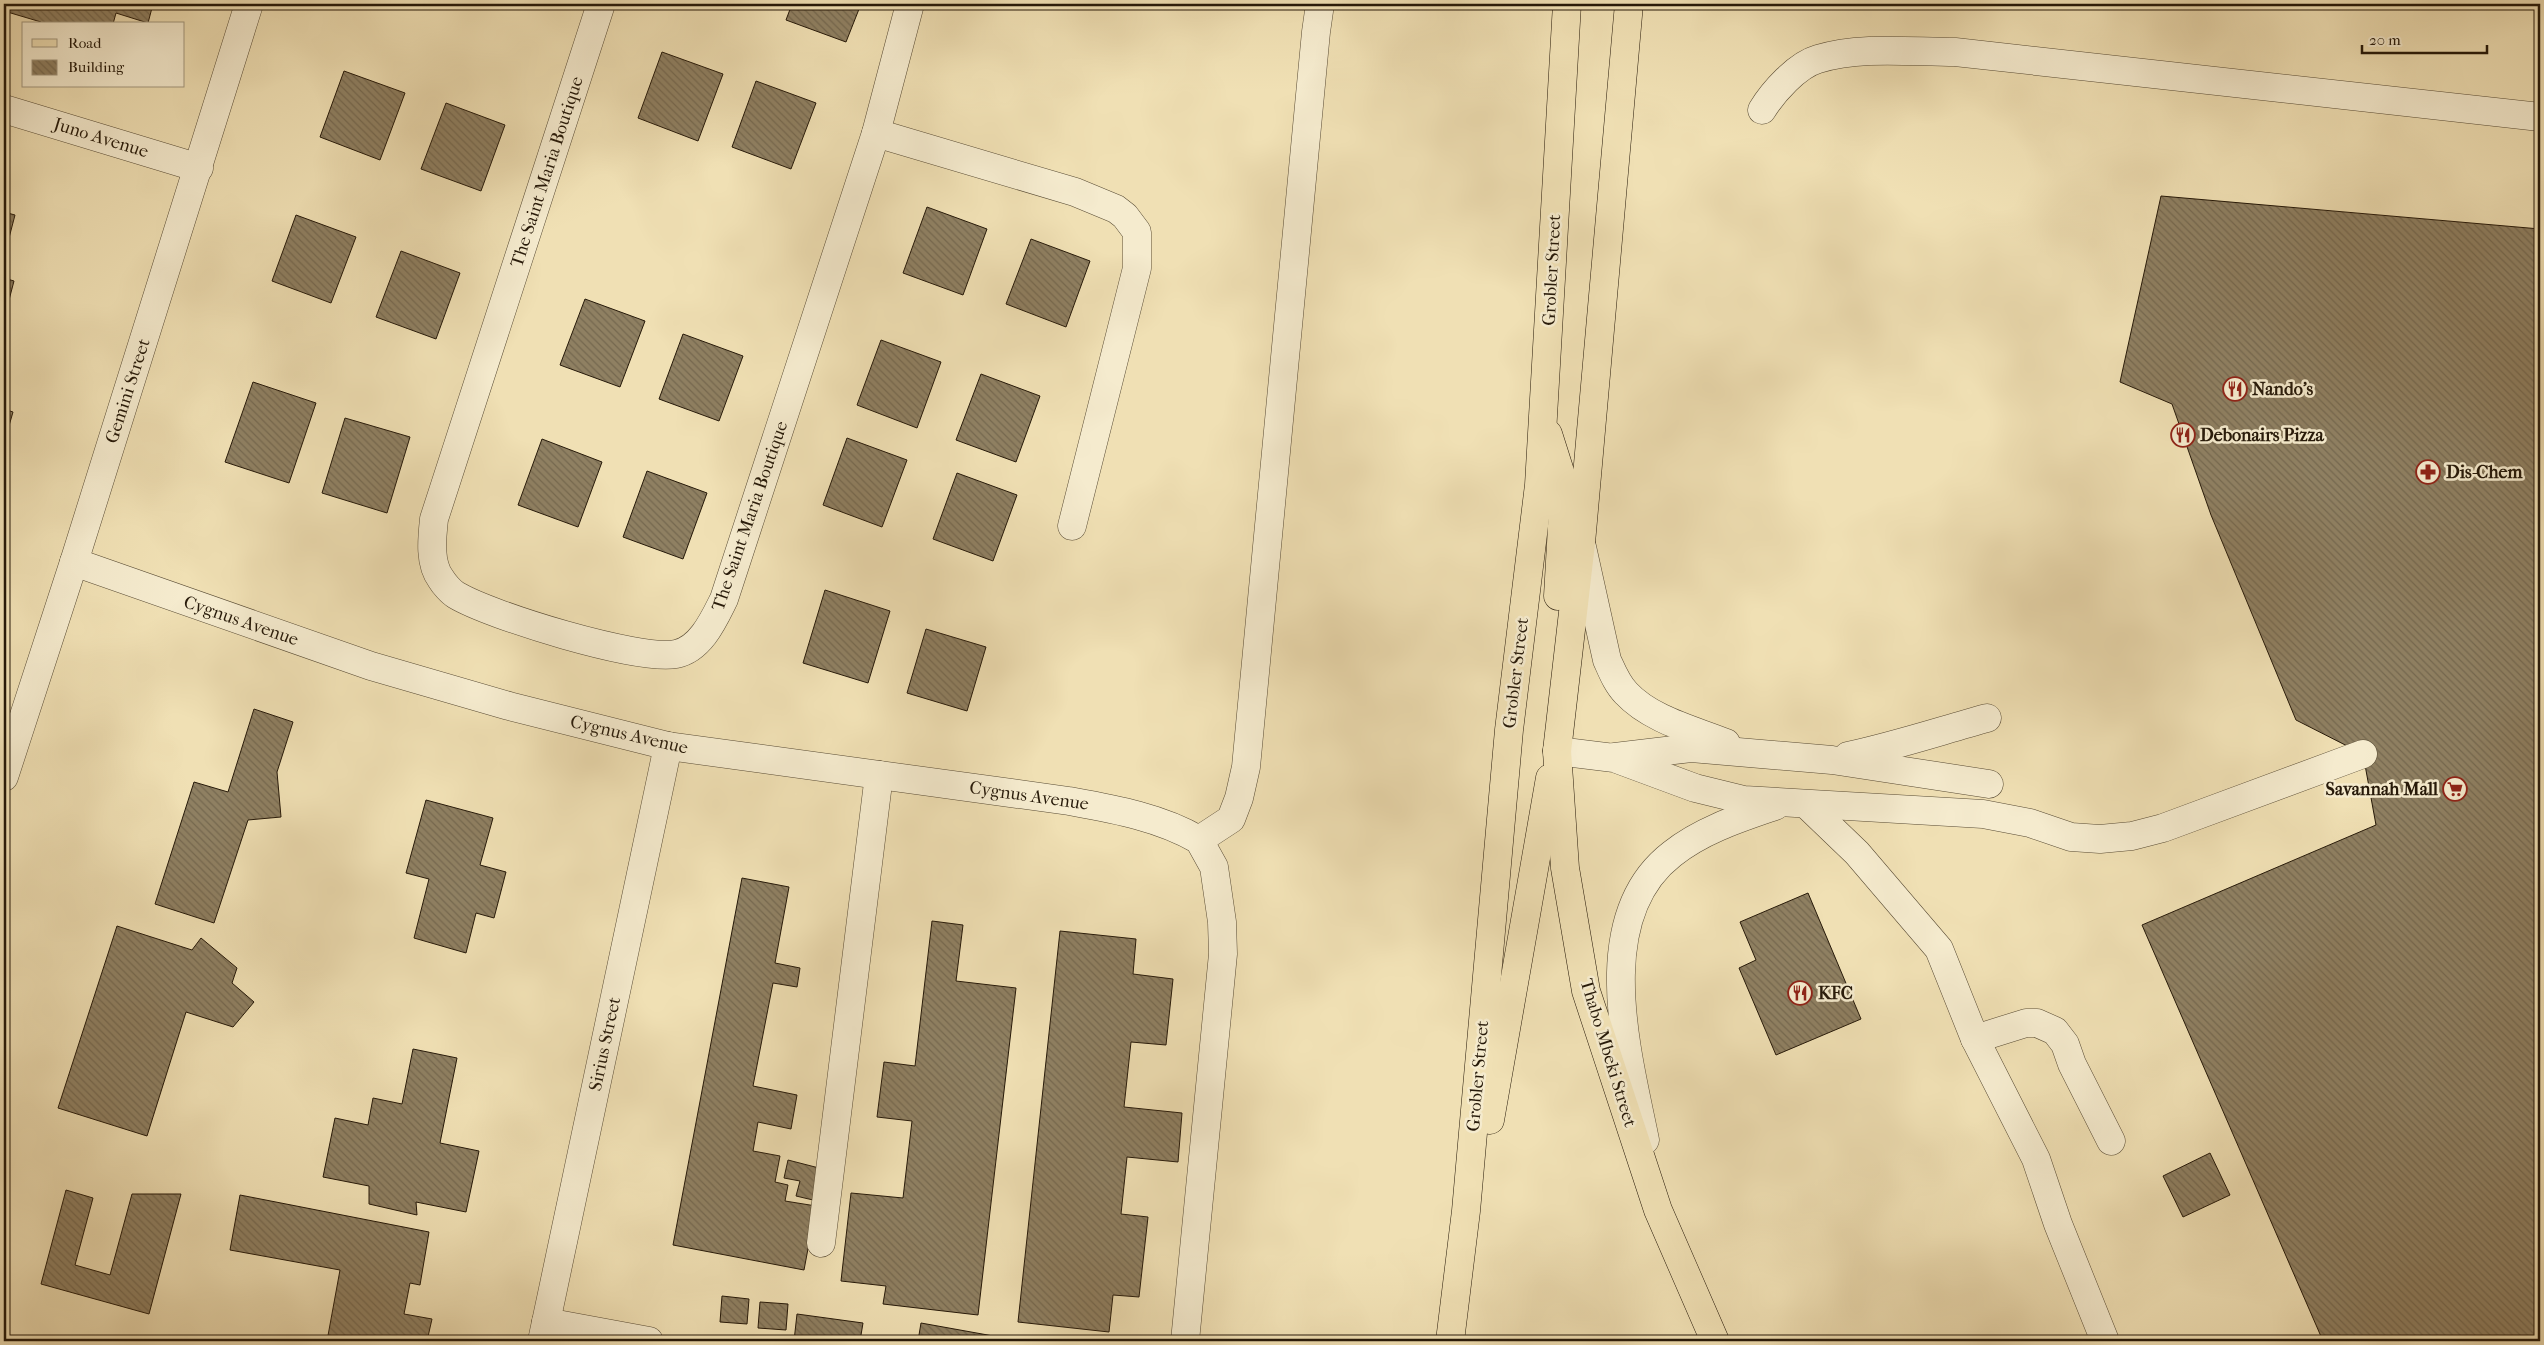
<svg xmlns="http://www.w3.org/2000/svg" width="2544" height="1345" viewBox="0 0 2544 1345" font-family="'IM FELL French Canon',serif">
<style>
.building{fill:url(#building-back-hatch);stroke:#261909}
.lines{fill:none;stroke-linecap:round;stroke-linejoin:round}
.minor-casing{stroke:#584b34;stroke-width:29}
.major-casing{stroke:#261909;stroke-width:29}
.minor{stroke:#f5ebce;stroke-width:28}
.major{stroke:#f0e0b4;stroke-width:28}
.labels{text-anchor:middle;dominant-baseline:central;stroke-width:5;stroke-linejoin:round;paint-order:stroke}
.street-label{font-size:18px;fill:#261909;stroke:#f5ebce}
.poi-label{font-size:18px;font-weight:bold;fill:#261909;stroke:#f5ebce;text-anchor:start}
</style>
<defs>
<pattern id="building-back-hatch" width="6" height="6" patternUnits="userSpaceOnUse" patternTransform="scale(1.25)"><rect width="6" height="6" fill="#8f8062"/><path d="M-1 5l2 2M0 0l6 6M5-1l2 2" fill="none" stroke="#75684f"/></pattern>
</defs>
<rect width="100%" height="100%" fill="#f0e0b4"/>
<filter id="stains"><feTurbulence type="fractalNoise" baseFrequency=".004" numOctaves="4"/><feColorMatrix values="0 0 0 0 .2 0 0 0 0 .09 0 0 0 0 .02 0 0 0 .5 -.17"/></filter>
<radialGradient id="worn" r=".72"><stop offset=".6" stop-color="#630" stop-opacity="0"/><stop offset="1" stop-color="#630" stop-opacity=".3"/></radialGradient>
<g class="building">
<polygon points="4,4 153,4 148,23 116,13 113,24 40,24 41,22 4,11"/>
<polygon points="792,4 861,4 846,42 786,20"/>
<polygon points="662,52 723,74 698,141 638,118"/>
<polygon points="344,71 405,93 380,160 320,137"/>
<polygon points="756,81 816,103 791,169 732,147"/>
<polygon points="446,103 505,125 481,191 421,169"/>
<polygon points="2161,196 2540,229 2540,1341 2323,1341 2142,925 2376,825 2363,754 2296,720 2211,515 2172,404 2120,382"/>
<polygon points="927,207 987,229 963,295 903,273"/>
<polygon points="4,212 15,215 4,257"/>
<polygon points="296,215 356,237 331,303 272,281"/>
<polygon points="1031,239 1090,261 1066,327 1006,304"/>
<polygon points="401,251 460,273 436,339 376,317"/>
<polygon points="4,278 14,281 4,319"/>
<polygon points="585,299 645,321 620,387 560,365"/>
<polygon points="683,334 743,356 719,421 659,399"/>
<polygon points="881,340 941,362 917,428 857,405"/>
<polygon points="981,374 1040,396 1016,462 956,440"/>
<polygon points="253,382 316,403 289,483 225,462"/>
<polygon points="4,409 13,412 4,443"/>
<polygon points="345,418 410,437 387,513 322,493"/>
<polygon points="847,438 907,460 882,527 823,505"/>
<polygon points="542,439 602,462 578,527 518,505"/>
<polygon points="647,471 707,493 683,559 623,537"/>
<polygon points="957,473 1017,495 993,561 933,539"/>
<polygon points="825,590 890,611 868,683 803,663"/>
<polygon points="926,629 986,647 967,711 907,693"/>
<polygon points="254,709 293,722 277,772 281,817 248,820 214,923 155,904 194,782 228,792"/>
<polygon points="426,800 493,818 480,865 506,872 494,918 476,913 466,953 414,938 429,879 406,873"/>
<polygon points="742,878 789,887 775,963 800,968 797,987 773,983 753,1086 797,1095 791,1129 758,1122 753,1151 780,1156 775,1182 788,1185 785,1201 816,1206 804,1270 673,1245"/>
<polygon points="1808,893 1861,1019 1776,1055 1739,968 1756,960 1740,922"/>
<polygon points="932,921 963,925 956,981 1016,988 978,1315 883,1304 886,1286 841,1281 851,1193 903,1198 912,1121 877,1117 884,1062 915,1066"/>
<polygon points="117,926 192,950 201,938 237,968 232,983 254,1002 233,1027 186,1012 147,1136 58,1108"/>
<polygon points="1060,931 1136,939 1133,974 1173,979 1166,1045 1131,1042 1124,1107 1182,1113 1178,1162 1127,1157 1121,1214 1148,1217 1139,1297 1113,1295 1109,1332 1018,1322"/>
<polygon points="413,1049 457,1058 440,1143 479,1151 466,1212 416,1202 417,1215 369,1204 369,1186 323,1177 335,1118 368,1125 373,1098 402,1104"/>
<polygon points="2210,1153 2230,1195 2183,1217 2163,1176"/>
<polygon points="788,1160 819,1168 813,1200 796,1196 800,1181 784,1178"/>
<polygon points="66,1190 93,1198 75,1265 110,1275 132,1194 181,1194 149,1314 41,1284"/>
<polygon points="240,1195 429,1232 420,1285 410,1283 404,1314 432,1319 427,1341 400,1341 382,1338 381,1341 327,1341 340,1270 230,1250"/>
<polygon points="722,1296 749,1299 747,1324 720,1322"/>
<polygon points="760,1302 788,1304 786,1330 758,1328"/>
<polygon points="797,1314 863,1323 860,1341 794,1341"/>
<polygon points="921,1323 1010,1339 1010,1341 918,1341"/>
</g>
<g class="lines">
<g class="minor-casing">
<g id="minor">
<path d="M601,4L434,519C432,538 429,563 441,579C444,584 451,592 456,595C491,616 638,661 676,654C701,649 714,619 724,599L876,133L910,4"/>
<polyline points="4,109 199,168"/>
<path d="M1762,110C1773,92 1797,65 1818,59C1861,46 1910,52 1955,52L2540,117"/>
<polyline points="876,133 1075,192 1116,209 1125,216 1137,232 1137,268 1072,526"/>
<path d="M1582,547L1607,660C1612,671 1617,684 1626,693C1651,720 1694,730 1726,743"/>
<path d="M74,562L371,666L509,706L668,746L1069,801C1113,809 1160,817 1199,840"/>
<polyline points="1557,751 1614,758 1695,788 1744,800 1983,814 2030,823 2071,837 2100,839 2132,836 2163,828 2363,754"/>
<path d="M1848,756C1895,746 1940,731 1987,718"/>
<polyline points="1615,757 1691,748 1832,760 1989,784"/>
<polyline points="4,777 74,562 249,4"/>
<polyline points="1807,805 1857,853 1939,949 1975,1039 2036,1159 2058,1224 2105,1341"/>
<polyline points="1199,840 1231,819 1239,798 1246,767 1316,32 1320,4"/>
<polyline points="1975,1039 2026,1023 2037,1023 2055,1031 2065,1044 2072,1064 2111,1141"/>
<path d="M1645,1140C1628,1055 1589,918 1672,854C1702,830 1740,818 1775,806"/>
<polyline points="821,1243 879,775"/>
<polyline points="546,1322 649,1341"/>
<polyline points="542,1341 668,746"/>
<polyline points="1185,1341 1223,954 1222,922 1214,867 1199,840"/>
</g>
</g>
<g class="major-casing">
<g id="major">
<polyline points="1629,4 1581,543 1557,751 1565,868 1586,991 1658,1210 1715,1341"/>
<polyline points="1548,434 1561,475 1563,509 1558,596"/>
<polyline points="1490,1120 1550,778"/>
<polyline points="1450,1341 1466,1211 1509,730 1539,485 1567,4"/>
</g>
</g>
<use href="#minor" class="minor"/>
<use href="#major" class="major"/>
</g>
<defs>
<g id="restaurant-ring" transform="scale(1.25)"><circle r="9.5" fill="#f5ebce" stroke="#8f2418" stroke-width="1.5"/><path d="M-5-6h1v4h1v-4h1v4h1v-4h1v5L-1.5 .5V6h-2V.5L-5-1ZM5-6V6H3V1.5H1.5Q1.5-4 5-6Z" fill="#8f2418"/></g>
<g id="pharmacy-ring" transform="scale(1.25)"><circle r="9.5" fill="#f5ebce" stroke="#8f2418" stroke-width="1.5"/><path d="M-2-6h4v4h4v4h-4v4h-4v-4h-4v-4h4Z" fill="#8f2418"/></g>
<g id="supermarket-ring" transform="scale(1.25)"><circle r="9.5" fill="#f5ebce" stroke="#8f2418" stroke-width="1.5"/><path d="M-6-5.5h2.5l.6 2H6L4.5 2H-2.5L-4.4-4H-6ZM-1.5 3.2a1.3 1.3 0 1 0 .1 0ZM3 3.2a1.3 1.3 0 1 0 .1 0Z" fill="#8f2418"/></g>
</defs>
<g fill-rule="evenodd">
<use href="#restaurant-ring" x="2235" y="389"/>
<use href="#restaurant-ring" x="2183" y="435"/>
<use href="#pharmacy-ring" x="2428" y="472"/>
<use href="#supermarket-ring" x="2455" y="789"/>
<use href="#restaurant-ring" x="1800" y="993"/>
</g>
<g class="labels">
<g class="street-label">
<text transform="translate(101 138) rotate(17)">Juno Avenue</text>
<text transform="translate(547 172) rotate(-72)">The Saint Maria Boutique</text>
<text transform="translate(1552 270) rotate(-87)">Grobler Street</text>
<text transform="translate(128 391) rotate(-72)">Gemini Street</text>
<text transform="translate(750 516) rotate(-71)">The Saint Maria Boutique</text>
<text transform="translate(241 621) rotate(19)">Cygnus Avenue</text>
<text transform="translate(1516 673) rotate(-83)">Grobler Street</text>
<text transform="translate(629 735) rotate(13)">Cygnus Avenue</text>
<text transform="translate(1029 796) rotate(8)">Cygnus Avenue</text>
<text transform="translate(605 1044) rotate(-78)">Sirius Street</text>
<text transform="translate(1608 1053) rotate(73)">Thabo Mbeki Street</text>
<text transform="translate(1478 1076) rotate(-85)">Grobler Street</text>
</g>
<g class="poi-label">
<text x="2252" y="389">Nando's</text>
<text x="2200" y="435">Debonairs Pizza</text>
<text x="2446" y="472">Dis-Chem</text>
<text x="2438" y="789" text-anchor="end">Savannah Mall</text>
<text x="1818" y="993">KFC</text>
</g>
</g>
<rect width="2544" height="1345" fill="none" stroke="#f0e0b4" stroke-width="20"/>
<rect x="5" y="5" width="2534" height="1335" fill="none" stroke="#261909" stroke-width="2.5"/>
<rect x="10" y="10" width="2524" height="1325" fill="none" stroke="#261909"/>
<rect x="22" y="22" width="162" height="65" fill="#f5ebce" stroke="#a2977f"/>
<rect x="32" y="39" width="25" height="8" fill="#f0e0b4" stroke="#a2977f"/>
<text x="68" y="48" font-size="15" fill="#261909">Road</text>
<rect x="32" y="60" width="25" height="15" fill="url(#building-back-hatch)" stroke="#a2977f"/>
<text x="68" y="72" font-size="15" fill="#261909">Building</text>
<path d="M2362 45v8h125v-8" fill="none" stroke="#261909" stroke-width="2.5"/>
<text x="2369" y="45" font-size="15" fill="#261909" stroke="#f5ebce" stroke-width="4" paint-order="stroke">20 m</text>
<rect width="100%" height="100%" filter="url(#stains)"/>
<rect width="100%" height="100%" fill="url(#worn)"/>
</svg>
